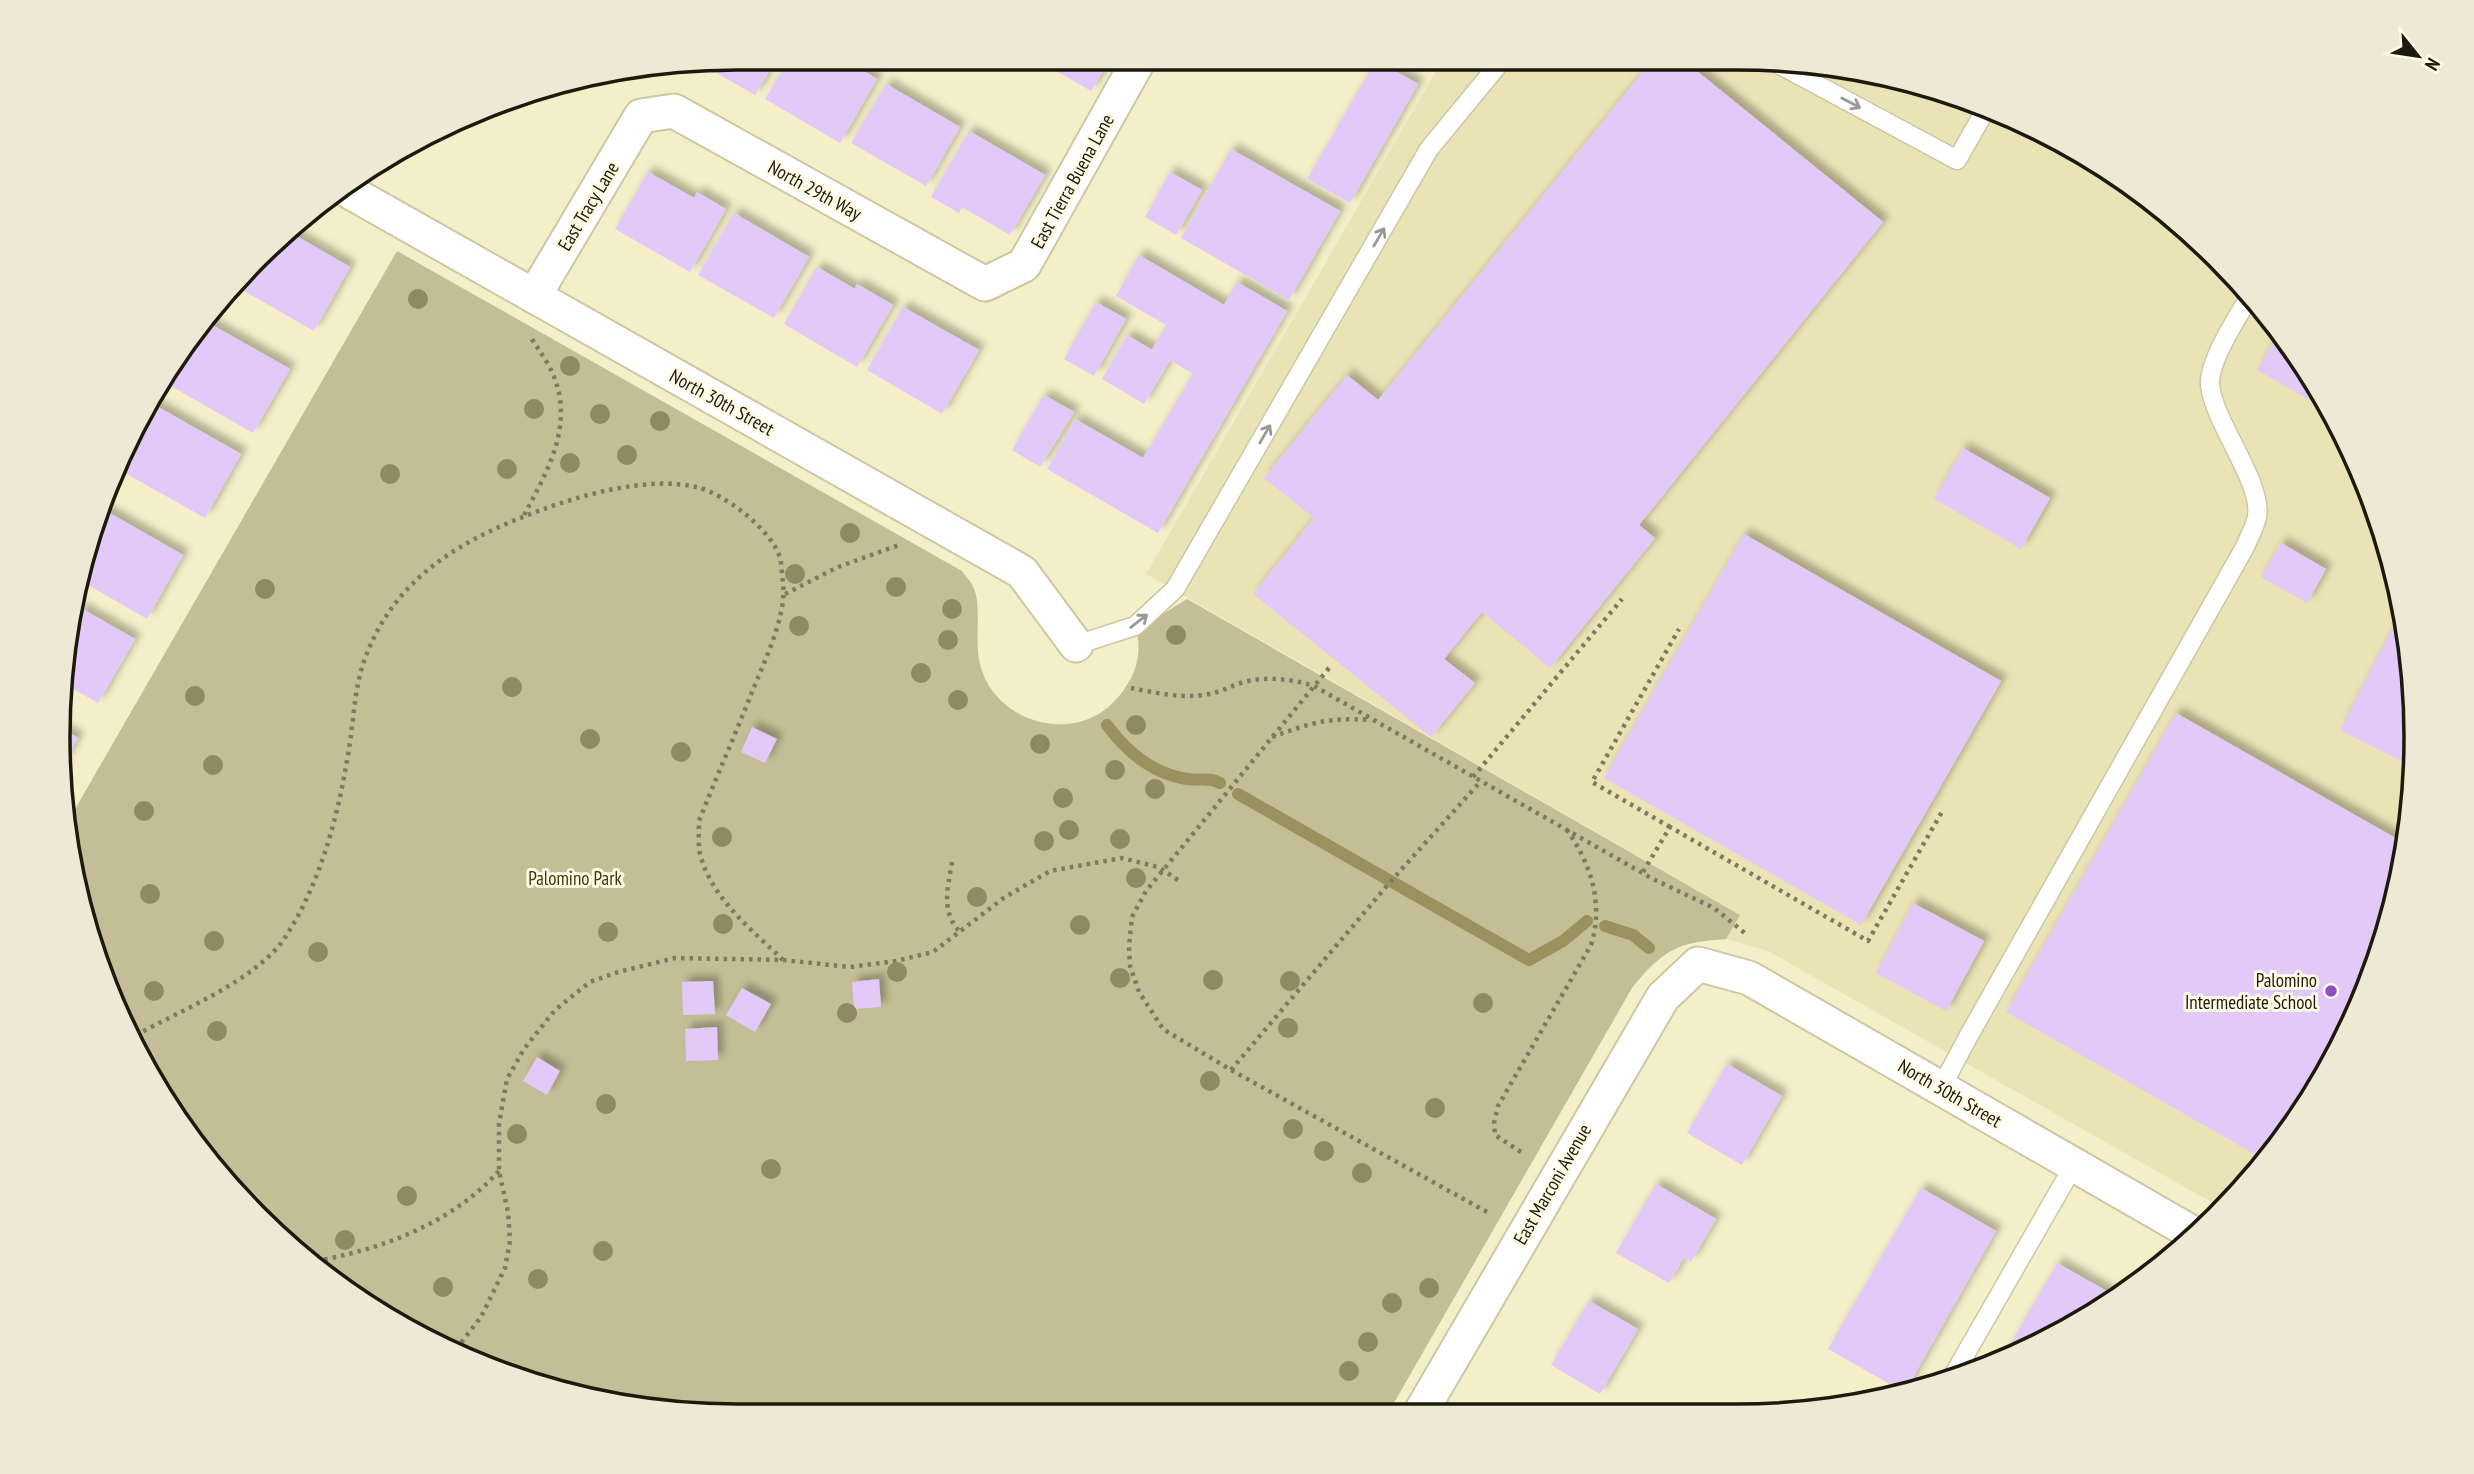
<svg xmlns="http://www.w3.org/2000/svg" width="2474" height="1474" viewBox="0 0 2474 1474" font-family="'PT Sans Narrow',sans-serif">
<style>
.built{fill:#eae3b6}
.green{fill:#c4be96}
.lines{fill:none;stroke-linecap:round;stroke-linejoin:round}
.stream{stroke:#9a915e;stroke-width:12}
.building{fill:#e2c9fa;filter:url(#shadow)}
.service-casing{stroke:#cdc7a3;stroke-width:21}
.minor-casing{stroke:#cdc7a3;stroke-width:37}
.path{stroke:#7d7a61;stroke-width:4.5;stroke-dasharray:3.5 5;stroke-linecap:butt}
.service{stroke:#fff;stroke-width:18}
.minor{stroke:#fff;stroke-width:33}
.tree{fill:#908a62}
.oneway{stroke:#999892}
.poi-dot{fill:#914fc4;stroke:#fffbe5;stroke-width:2.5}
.labels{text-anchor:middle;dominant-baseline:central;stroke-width:6;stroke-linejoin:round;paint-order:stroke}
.street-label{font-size:19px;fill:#1c1a0c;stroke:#fffbe5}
.park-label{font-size:19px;fill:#3f380d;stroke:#fffbe5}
.poi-label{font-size:19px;fill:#1c1a0c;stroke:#fffbe5;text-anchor:end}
.rim{fill:none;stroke:#1c1a0c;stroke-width:3.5}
</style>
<defs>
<filter id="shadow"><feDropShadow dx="6" dy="-6" stdDeviation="3.5" flood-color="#0004"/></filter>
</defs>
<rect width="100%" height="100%" fill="#f4efc9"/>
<polygon class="built" points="1443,59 1782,59 1956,94 2115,172 2218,257 2302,360 2365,477 2403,605 2416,737 2403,870 2364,997 2302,1115 2220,1207 1768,951 1726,939 1739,914 1146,574"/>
<path class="green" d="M397,251L962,571C966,577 972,582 974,589C982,606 974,643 980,664C988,698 1020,722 1054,724C1081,726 1103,716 1120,695C1137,673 1141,657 1137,630L1187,599L1740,915L1726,939C1677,942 1663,950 1632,988L1387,1415H692L518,1380L359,1302L198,1150L94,956L71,816Z"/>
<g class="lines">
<g class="stream">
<path d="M1107,725C1127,752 1154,774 1187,779C1199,781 1210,777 1220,783"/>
<polyline points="1238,794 1529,960 1563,941 1587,921"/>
<polyline points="1605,926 1633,935 1649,948"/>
</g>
</g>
<g class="building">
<polygon points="737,58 777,58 755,95 701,64"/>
<polygon points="790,58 842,58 877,79 840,143 765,99"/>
<polygon points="1034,58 1111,58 1091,91"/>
<polygon points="1653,59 1682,59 1883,222 1639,525 1655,538 1550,668 1482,612 1444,659 1475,683 1431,737 1253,594 1314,518 1264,478 1347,375 1378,400"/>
<polygon points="1376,60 1418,84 1350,203 1307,179"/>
<polygon points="886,84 960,127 926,186 851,143"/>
<polygon points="969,131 1045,175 1010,235 962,207 959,213 931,197"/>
<polygon points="1231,149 1340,211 1289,300 1181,238"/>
<polygon points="648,172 694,198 697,192 726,209 690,272 615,229"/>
<polygon points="1170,172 1202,190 1176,235 1145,217"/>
<polygon points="734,213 809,257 774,318 698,275"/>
<polygon points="291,233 350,267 314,331 239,288"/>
<polygon points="1139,255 1224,305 1237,282 1287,311 1158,533 1047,469 1075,419 1143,458 1193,374 1170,360 1144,404 1102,379 1127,335 1152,350 1166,325 1116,296"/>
<polygon points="817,267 855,289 857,284 893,305 857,367 784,324"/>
<polygon points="1096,302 1126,319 1094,376 1064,359"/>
<polygon points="903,307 979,350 942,414 867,370"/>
<polygon points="207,322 290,369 253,433 162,381 172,359"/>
<polygon points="2279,332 2302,360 2329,411 2257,370"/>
<polygon points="1044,395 1074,412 1040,467 1012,450"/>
<polygon points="151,403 241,454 205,518 118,469"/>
<polygon points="1963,448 2050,498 2021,549 1934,499"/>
<polygon points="99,507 183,555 147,619 83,582 94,519"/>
<polygon points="1744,534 2001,681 1861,925 1604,778"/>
<polygon points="2281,543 2326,569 2307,603 2261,577"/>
<polygon points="79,607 135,639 98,703 66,685"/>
<polygon points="2398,617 2405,621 2416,737 2413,767 2340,730"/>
<polygon points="2176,713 2406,844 2403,870 2364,997 2302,1115 2263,1159 2006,1012"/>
<polygon points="59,727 78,738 62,766 58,737"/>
<polygon points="752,727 777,739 765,763 741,752"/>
<polygon points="1913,903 1984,941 1946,1011 1876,973"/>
<polygon points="879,979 881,1007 854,1009 852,982"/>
<polygon points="713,981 715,1014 683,1015 682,982"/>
<polygon points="742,988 771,1004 755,1032 726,1015"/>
<polygon points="717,1027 718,1060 686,1061 685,1029"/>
<polygon points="537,1057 560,1071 547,1095 523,1081"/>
<polygon points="1727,1064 1782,1096 1742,1165 1687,1133"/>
<polygon points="1656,1184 1716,1219 1691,1262 1684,1258 1669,1283 1616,1253"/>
<polygon points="1921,1188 1996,1231 1906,1390 1902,1391 1828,1349"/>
<polygon points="2057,1263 2117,1297 2076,1325 2002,1359"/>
<polygon points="1589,1301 1638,1329 1600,1394 1551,1365"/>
</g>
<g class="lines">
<g class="service-casing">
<g id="service">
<polyline points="1769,59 1957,160 1986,109"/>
<polyline points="1076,645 1135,626 1175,589 1429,149 1503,59"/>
<path d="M1941,1088L1968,1037L2245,547C2249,537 2255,527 2257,517C2263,483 2214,423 2210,385C2208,362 2238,316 2250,296"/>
<polyline points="1950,1381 2074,1165"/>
</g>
</g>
<g class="minor-casing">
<g id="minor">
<polyline points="343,188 1022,572 1076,645"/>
<polyline points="534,296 641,116 674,111 985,284 1024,265 1140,58"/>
<polyline points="1419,1415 1663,997 1698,964 1749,978 2196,1235"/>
</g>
</g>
<g class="path">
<path d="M524,515C550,467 578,418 548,364C542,354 536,346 530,336"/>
<polyline points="785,594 838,567 899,545"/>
<polyline points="1329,668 1146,891 1132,917 1129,946 1130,966 1139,992 1163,1029 1231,1070 1487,1212"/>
<path d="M1131,688C1156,693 1187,700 1213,693C1223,691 1233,685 1244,682C1267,676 1291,679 1314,686L1653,879L1714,908L1746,934"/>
<path d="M1272,737C1311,723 1328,717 1369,720"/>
<polyline points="1473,777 1622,599"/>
<polyline points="1670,827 1592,782 1679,629"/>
<path d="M952,862C948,888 940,912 961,933"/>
<polyline points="1643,872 1670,827 1868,941 1943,810"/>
<path d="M136,1035C180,1011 256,980 284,939C322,882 340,809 350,742C354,715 355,687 364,661C394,577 462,539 541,510C584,494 650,476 696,487C724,493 772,530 780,558C782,566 782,575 783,583C787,616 764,662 752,692C735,735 716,778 699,821C699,832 698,844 700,854C712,899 751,929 783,960"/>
<polyline points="1231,1070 1391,881 1481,781"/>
<path d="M1521,1152L1495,1135L1494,1123L1498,1106L1591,945C1604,904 1591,864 1567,830"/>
<path d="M316,1261C383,1249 452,1223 499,1171"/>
<polyline points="456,1349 481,1317 505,1268 510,1241 508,1212 499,1171 499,1124 507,1079 524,1049 555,1010 590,982 618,972 675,958 783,960 850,967 896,961 933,952 1005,897 1050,871 1122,858 1158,867 1178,880"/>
</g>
<use href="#service" class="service"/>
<use href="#minor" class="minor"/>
</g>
<g class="tree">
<circle cx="418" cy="299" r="10"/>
<circle cx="570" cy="366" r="10"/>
<circle cx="534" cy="409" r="10"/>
<circle cx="600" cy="414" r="10"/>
<circle cx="660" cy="421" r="10"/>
<circle cx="627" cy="455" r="10"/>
<circle cx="570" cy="463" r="10"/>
<circle cx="507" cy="469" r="10"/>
<circle cx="390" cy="474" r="10"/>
<circle cx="850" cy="533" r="10"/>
<circle cx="795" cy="574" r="10"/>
<circle cx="896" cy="587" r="10"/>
<circle cx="265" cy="589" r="10"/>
<circle cx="952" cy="609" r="10"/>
<circle cx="799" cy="626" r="10"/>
<circle cx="1176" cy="635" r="10"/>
<circle cx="948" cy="640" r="10"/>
<circle cx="921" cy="673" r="10"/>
<circle cx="512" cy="687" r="10"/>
<circle cx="195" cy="696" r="10"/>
<circle cx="958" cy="700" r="10"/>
<circle cx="1136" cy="725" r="10"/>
<circle cx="590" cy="739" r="10"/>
<circle cx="1040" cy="744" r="10"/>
<circle cx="681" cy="752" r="10"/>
<circle cx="213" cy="765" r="10"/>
<circle cx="1115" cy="770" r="10"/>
<circle cx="1155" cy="789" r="10"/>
<circle cx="1063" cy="798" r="10"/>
<circle cx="144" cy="811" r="10"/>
<circle cx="1069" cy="830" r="10"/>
<circle cx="722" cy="837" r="10"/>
<circle cx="1120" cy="839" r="10"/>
<circle cx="1044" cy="841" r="10"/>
<circle cx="1136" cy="878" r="10"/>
<circle cx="150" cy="894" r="10"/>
<circle cx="977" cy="897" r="10"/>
<circle cx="723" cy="924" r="10"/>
<circle cx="1080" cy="925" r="10"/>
<circle cx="608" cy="932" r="10"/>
<circle cx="214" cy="941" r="10"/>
<circle cx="318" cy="952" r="10"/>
<circle cx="897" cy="972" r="10"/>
<circle cx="1120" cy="978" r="10"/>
<circle cx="1213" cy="980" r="10"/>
<circle cx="1290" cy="981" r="10"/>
<circle cx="154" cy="991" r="10"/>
<circle cx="1483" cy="1003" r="10"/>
<circle cx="847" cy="1013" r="10"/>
<circle cx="1288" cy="1028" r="10"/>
<circle cx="217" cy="1031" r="10"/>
<circle cx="1210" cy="1081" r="10"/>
<circle cx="606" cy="1104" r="10"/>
<circle cx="1435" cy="1108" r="10"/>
<circle cx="1293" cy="1129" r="10"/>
<circle cx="517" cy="1134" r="10"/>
<circle cx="1324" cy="1151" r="10"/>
<circle cx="771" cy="1169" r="10"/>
<circle cx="1362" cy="1173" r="10"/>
<circle cx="407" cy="1196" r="10"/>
<circle cx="345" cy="1240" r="10"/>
<circle cx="603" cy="1251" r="10"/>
<circle cx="538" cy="1279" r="10"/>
<circle cx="443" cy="1287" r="10"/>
<circle cx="1429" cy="1288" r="10"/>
<circle cx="1392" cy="1303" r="10"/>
<circle cx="1368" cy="1342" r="10"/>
<circle cx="1349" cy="1371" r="10"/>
</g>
<defs><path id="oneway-shaft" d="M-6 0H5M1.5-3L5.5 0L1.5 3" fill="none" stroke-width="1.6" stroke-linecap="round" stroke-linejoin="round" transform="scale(1.75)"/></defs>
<g class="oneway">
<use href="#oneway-shaft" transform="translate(1851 103) rotate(28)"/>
<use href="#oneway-shaft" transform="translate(1379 237) rotate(-60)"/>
<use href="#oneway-shaft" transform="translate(1265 434) rotate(-60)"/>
<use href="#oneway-shaft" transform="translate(1139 621) rotate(-38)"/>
</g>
<circle class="poi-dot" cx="2331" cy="991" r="7"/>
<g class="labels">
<g class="street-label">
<text transform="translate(1072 181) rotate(-61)">East Tierra Buena Lane</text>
<text transform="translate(815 190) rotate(29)">North 29th Way</text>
<text transform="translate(588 206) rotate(-59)">East Tracy Lane</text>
<text transform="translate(722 402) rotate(29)">North 30th Street</text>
<text transform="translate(1950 1093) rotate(30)">North 30th Street</text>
<text transform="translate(1552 1184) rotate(-60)">East Marconi Avenue</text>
</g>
<g class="park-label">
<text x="575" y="878">Palomino Park</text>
</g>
<g class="poi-label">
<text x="2317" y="980">Palomino<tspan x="2317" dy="22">Intermediate School</tspan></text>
</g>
</g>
<path d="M0 0H2474V1474H0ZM737 70H1737A667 667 0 0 1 2404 737V737A667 667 0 0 1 1737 1404H737A667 667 0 0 1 70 737V737A667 667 0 0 1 737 70Z" fill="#ede9d4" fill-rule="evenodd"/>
<path class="rim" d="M737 70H1737A667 667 0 0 1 2404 737V737A667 667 0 0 1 1737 1404H737A667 667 0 0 1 70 737V737A667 667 0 0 1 737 70Z"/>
<g transform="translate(2418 56) rotate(120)" stroke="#fffbe5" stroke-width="5" paint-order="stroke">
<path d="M0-5L12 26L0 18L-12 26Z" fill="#1c1a0c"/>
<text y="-10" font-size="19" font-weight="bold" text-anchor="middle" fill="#1c1a0c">N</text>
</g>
</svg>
